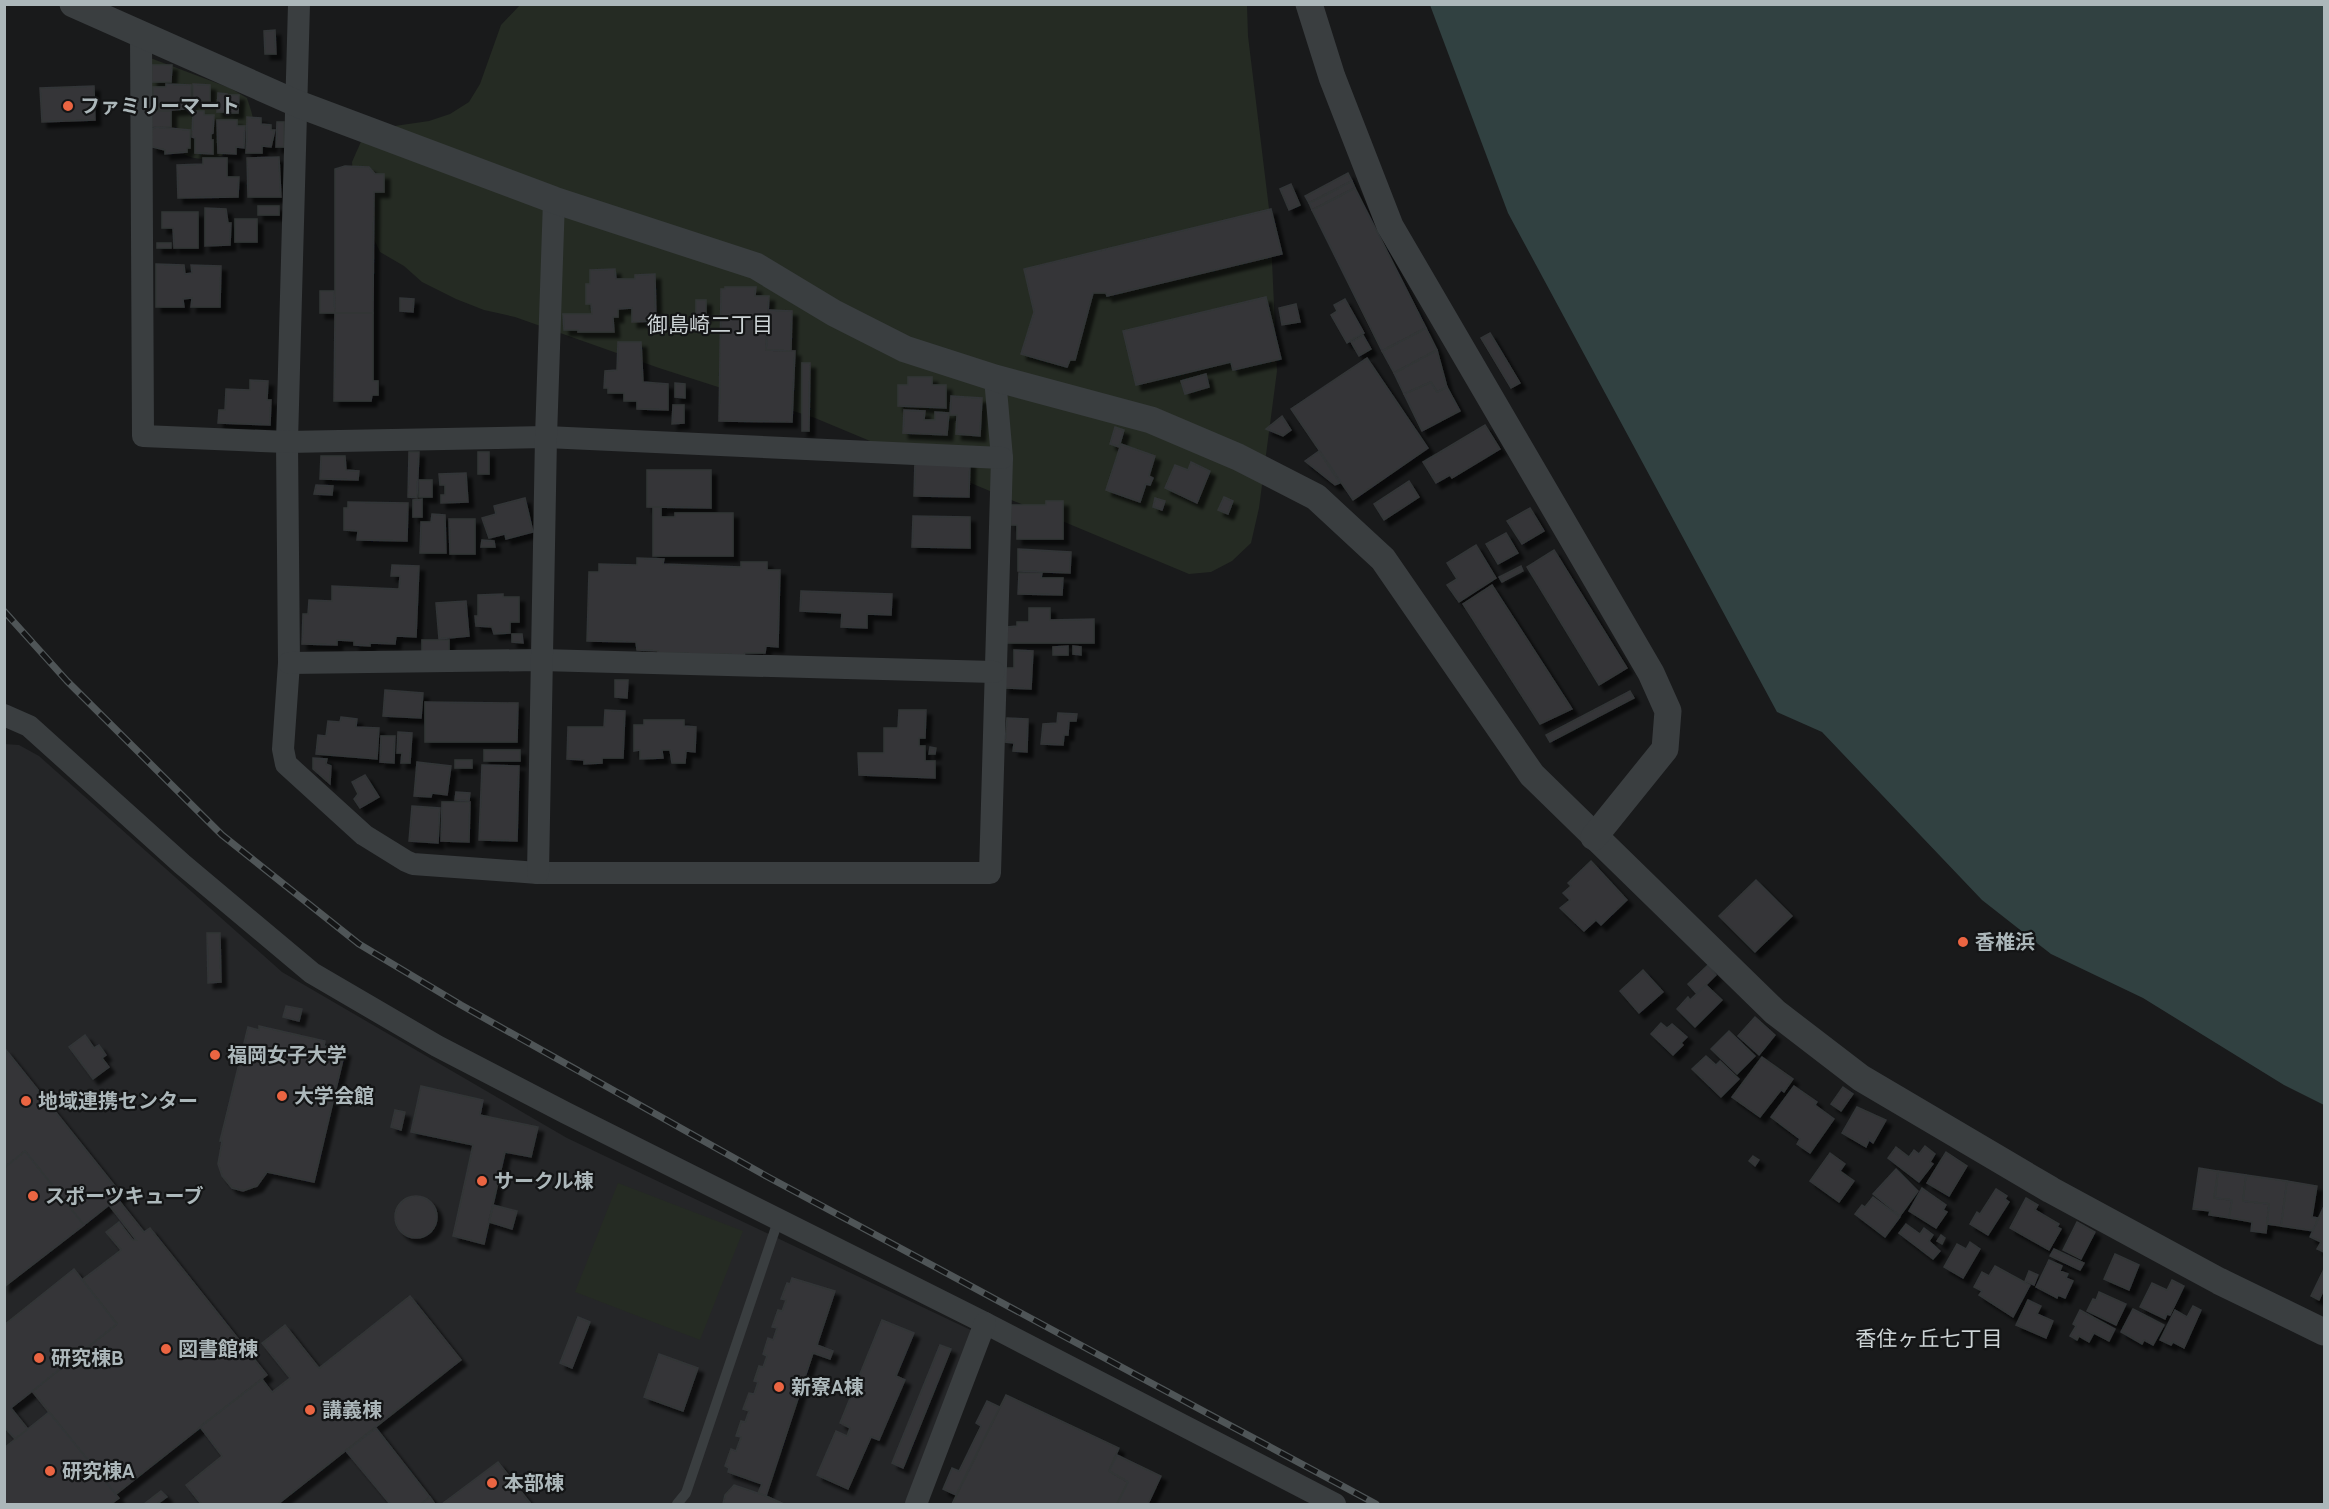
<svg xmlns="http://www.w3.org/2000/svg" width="2329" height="1509" viewBox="0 0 2329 1509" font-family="Cabin,'Noto Sans JP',sans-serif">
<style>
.built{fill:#252628}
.green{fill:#252b23}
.water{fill:#314141}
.building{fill:#343537;stroke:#333537;stroke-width:1.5;filter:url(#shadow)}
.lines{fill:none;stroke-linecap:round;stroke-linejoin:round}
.service{stroke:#3a3e40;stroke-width:10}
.minor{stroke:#3a3e40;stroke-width:22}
.tertiary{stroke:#3a3e40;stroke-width:27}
.rail-casing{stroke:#4f5557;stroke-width:7}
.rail{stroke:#141516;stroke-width:4.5;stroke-dasharray:14;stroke-linecap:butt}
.poi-dot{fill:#eb6542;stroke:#141516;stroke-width:2}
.labels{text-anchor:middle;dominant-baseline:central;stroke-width:4.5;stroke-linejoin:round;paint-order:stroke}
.poi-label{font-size:20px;font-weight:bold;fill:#acb7ba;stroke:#141516;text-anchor:start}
.neighbourhood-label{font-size:21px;fill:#cdd4d6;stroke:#141516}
</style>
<defs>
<filter id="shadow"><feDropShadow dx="5.5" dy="5.5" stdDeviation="1.5" flood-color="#0009"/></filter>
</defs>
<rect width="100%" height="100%" fill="#191a1b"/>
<polygon class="built" points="4,744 19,745 39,756 282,972 567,1138 977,1333 907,1504 5,1504"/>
<g class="green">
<polygon points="520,5 1247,5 1248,36 1270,217 1277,371 1259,508 1251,543 1232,561 1211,572 1189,574 815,418 659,368 515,317 484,310 456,299 422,282 404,266 380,252 355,198 352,162 363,137 374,129 429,121 450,114 469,102 480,84 501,25"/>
<path d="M145,56L230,88L247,98C249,105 253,114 253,121C251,150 207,168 184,154L142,113Z"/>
<polygon points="618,1183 743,1231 700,1340 575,1292"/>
</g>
<polygon class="water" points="1430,5 2324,5 2324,1105 2284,1085 2143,998 2051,954 1982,900 1822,732 1777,712 1508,213"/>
<g class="building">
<polygon points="275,30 276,54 265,54 264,31"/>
<polygon points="152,65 172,65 171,82 152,82"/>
<polygon points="166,84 191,85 191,104 188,104 185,109 159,111 159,103 153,102 153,87 166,87"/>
<polygon points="193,84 210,85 210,101 193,101"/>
<polygon points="94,86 95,120 42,122 40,88"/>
<polygon points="218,93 227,94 226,112 217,112"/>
<polygon points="228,95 239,95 238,113 228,113"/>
<rect x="152" y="111" width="19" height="16"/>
<polygon points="193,111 204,111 204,115 214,115 213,133 211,134 211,140 213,140 213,154 195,153 195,138 192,137"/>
<polygon points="247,117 261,118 261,124 271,125 271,130 275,130 271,147 262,146 262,153 246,153"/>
<polygon points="217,120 237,120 237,126 245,126 244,148 236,147 236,154 218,153"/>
<polygon points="277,122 284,122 284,147 276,147"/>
<polygon points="156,127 190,130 190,148 187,148 187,152 165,154 165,150 152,147 152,129"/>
<polygon points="279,157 281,197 248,197 247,158"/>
<polygon points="203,158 227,158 227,177 239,177 238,197 178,198 177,165 203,164"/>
<polygon points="345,166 369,167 375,174 384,174 384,192 374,192 373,313 335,313 335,169"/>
<polygon points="1348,173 1352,181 1309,203 1305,196"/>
<polygon points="1352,181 1355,188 1312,210 1309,203"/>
<polygon points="1291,184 1300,205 1289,210 1280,189"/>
<polygon points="1355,188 1426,328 1382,351 1312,210"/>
<rect x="258" y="206" width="21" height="9"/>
<polygon points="205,208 226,209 228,223 231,223 230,245 205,246"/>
<polygon points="1271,209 1282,254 1107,296 1106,293 1093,293 1075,360 1070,360 1067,367 1021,354 1034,312 1024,269"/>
<polygon points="162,212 198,212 198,248 174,248 173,228 162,228"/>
<rect x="235" y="219" width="22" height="23"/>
<rect x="157" y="243" width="14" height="5"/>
<polygon points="156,264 184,265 185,274 192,273 191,265 221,266 220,307 191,307 192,298 183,299 184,307 156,307"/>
<polygon points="615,269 616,279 635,279 635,275 655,274 656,321 632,322 632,308 618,309 618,317 613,317 614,332 578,332 578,330 564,330 563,314 592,314 591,304 586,304 586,284 590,284 590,270"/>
<polygon points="725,287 756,287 755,296 769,296 766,350 795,351 792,422 719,421 721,289 725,289"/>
<polygon points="320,291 334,291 335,313 320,313"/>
<polygon points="1266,297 1281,359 1233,370 1231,362 1136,385 1123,331"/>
<polygon points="400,298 414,299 413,312 400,311"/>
<polygon points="1345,299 1364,333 1347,343 1331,315 1337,311 1334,305"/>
<rect x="696" y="300" width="10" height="16"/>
<polygon points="1296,304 1300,322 1282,325 1279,308"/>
<polygon points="769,310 792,311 791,351 766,350"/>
<polygon points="335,313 373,313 373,381 378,381 378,395 372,395 371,401 334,401"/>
<polygon points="1426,328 1437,350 1394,373 1382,351"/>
<polygon points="1490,333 1520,383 1511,388 1481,338"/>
<polygon points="1363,335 1371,349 1359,356 1351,342"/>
<polygon points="618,342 641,342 643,382 668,384 668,410 637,409 637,401 624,401 624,393 608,393 608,388 604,388 605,371 617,370"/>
<polygon points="1437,350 1447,387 1437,392 1431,382 1404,394 1394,373"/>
<polygon points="1367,358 1428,448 1353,500 1291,409"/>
<polygon points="802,363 810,363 809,431 802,431"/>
<polygon points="1206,374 1209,387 1185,394 1181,381"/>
<polygon points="908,377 932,377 932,385 946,385 946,408 898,406 898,385 908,385"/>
<polygon points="250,380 268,381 267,400 271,400 270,425 218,423 219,410 225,410 226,389 250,390"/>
<polygon points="1431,382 1437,392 1447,387 1460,411 1422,431 1404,394"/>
<polygon points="675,383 685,384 685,398 675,397"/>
<polygon points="951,396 982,398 980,436 956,434 957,415 950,415"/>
<polygon points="673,405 684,405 684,423 672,424"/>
<polygon points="904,410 925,411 924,420 935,420 935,412 949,413 947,435 903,433"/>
<polygon points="1282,416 1291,430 1283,436 1266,429"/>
<polygon points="1485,425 1500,449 1452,478 1450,475 1436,483 1423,462"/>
<polygon points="1115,427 1124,430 1119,447 1110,444"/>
<polygon points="1121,444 1155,456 1149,476 1153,478 1150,485 1146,484 1140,502 1106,490"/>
<polygon points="1319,451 1340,483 1335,485 1305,461"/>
<polygon points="409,452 419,452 417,498 408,497"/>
<rect x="478" y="452" width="11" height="22"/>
<polygon points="321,456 345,456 346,470 359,471 358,480 320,479"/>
<polygon points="915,460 970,461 969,497 914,496"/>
<polygon points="1191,462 1210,471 1197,503 1165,488 1175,465 1188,470"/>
<polygon points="647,470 711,470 711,508 647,507"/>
<polygon points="466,473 468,502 441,503 441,495 445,495 445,485 440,485 439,474"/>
<rect x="419" y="480" width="13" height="17"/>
<polygon points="1409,481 1419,497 1384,520 1374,504"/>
<polygon points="316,485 333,486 332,495 314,494"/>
<polygon points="1224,497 1233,501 1228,514 1218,510"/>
<polygon points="525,498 533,532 506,539 505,534 489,538 482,518 496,514 494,506"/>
<polygon points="1155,498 1165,501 1162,510 1153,507"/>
<polygon points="422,499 422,517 413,517 413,500"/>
<polygon points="1046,501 1063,501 1063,539 1017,539 1017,525 1011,525 1011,505 1046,505"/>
<polygon points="348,502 408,503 407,541 357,540 358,531 344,530 344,508 348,508"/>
<polygon points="653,507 661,507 661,517 675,517 675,513 733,513 733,556 653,556"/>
<polygon points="1530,508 1544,531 1522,544 1507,521"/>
<polygon points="432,514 445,515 446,553 420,553 421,522 431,522"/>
<polygon points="913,516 970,517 970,548 912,547"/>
<polygon points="449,519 475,519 475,554 450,554"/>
<polygon points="1506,533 1518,553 1498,564 1486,544"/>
<polygon points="482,540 494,541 495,547 481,547"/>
<polygon points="1476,545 1496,578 1459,602 1447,585 1457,579 1447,563"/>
<polygon points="1018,549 1071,552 1070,573 1018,571"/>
<polygon points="1554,550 1627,668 1599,685 1527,567"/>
<polygon points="637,558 664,559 663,564 741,567 741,562 767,562 767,570 780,570 778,647 766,646 765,653 745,653 744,655 658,653 658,651 637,650 636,642 587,641 589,572 599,572 599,564 637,565"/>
<polygon points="392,565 419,566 416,637 396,636 395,644 370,643 370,646 354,645 354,641 337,640 337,645 302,644 303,614 308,614 309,600 332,601 332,586 399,589 400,576 391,576"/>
<polygon points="1521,566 1523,571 1502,582 1499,577"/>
<polygon points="1019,573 1042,573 1041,578 1063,578 1062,595 1018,594"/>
<polygon points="1492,585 1572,709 1540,724 1463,604"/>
<polygon points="801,591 892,594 891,615 867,614 867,628 841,627 842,613 800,611"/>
<polygon points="503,594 503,597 519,597 519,622 510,622 510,633 494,634 492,627 476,626 475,616 478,616 478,595"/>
<polygon points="466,601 469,636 439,639 436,603"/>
<polygon points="1029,608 1050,608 1050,620 1094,619 1094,643 1007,643 1007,627 1017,626 1017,622 1029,622"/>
<polygon points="512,634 522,634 523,643 512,642"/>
<rect x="422" y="640" width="27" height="20"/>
<polygon points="1068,646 1068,655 1053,655 1053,647"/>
<polygon points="1073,646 1081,647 1081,655 1073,654"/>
<polygon points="1014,650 1033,651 1031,689 1004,688 1005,668 1014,668"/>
<polygon points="615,680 628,680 627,698 615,697"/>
<polygon points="385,690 423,693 421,718 383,716"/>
<polygon points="1630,691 1634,698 1550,742 1546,735"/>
<polygon points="425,702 518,703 517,742 425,742"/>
<polygon points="605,710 625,711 623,758 602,758 602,763 584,764 584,760 567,759 568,727 604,727"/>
<polygon points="899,710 926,710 925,738 919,738 919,746 925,746 925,761 935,761 935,778 859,775 858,753 884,753 884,728 898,728"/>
<polygon points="1058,713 1077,714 1076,721 1069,721 1068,735 1064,735 1063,745 1041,744 1043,724 1057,723"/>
<polygon points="341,717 357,719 356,727 379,728 377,759 316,754 318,735 326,736 328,721 340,722"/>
<polygon points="1007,718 1028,719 1027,752 1013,751 1014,743 1005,742"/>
<polygon points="644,720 684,720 684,726 696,727 695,752 686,751 685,763 672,763 670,750 662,750 663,758 640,759 640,750 634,751 634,725 644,725"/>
<polygon points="398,732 412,733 410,763 401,763 402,753 397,753"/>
<polygon points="381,736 395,736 394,763 380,762"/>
<polygon points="930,747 936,748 935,754 929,754"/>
<rect x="484" y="750" width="36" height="11"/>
<polygon points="313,758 327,759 326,764 331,766 330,784 313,769"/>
<rect x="455" y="760" width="17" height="8"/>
<polygon points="417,762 451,766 447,795 432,793 431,797 414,796"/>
<polygon points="482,765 519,766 517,841 479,840"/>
<polygon points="365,775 379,797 360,808 354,799 358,794 352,782"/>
<polygon points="456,792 470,793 469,801 455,800"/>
<polygon points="442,802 470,802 469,842 441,841"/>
<polygon points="412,806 440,808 438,843 409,841"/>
<polygon points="1591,861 1627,900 1601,925 1596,920 1584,931 1560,908 1570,900 1563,893 1571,886 1568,883"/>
<polygon points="1756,880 1792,916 1755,952 1719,916"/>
<polygon points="207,933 220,933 221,982 208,983"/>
<polygon points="1708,965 1716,975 1697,994 1688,984"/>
<polygon points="1643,970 1663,992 1639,1013 1620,991"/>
<polygon points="1706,985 1722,1000 1695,1027 1677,1009 1688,997 1690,1000"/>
<polygon points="286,1006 302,1009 299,1021 283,1017"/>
<polygon points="1755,1017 1775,1035 1759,1055 1738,1036"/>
<polygon points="1661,1023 1667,1028 1672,1024 1687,1037 1681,1043 1683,1045 1673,1055 1651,1034"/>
<polygon points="259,1026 325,1041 324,1046 345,1051 314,1182 267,1172 257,1186 243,1191 232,1188 222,1176 218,1164 222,1141 220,1141 248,1027 259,1030"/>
<polygon points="1729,1031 1755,1056 1737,1074 1711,1049"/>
<polygon points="85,1035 94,1048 99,1045 106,1055 102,1058 109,1067 93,1079 69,1047"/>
<polygon points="6,1050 122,1195 84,1225 25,1151 4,1168"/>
<polygon points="1706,1056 1716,1065 1720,1061 1739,1079 1721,1097 1692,1069"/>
<polygon points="1762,1057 1793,1079 1784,1092 1781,1090 1760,1117 1732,1097"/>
<polygon points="421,1086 483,1100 480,1115 538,1127 531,1157 505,1152 484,1244 453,1236 473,1145 411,1132"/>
<polygon points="1794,1086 1817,1102 1815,1105 1834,1119 1810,1153 1797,1144 1800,1139 1771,1117"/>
<polygon points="1843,1087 1853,1094 1841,1111 1831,1104"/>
<polygon points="1857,1107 1886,1120 1873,1143 1869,1140 1866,1147 1842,1133"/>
<polygon points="395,1110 405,1112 401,1130 391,1127"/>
<polygon points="1925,1146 1935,1154 1930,1162 1933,1164 1919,1182 1888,1158 1896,1147 1909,1157 1914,1150 1919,1154"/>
<polygon points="25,1151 84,1225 4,1287 4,1168"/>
<polygon points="1946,1152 1967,1166 1949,1196 1927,1183"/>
<polygon points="1830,1153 1845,1164 1840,1171 1854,1181 1839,1202 1810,1181"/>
<polygon points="1753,1156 1759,1160 1755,1166 1749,1161"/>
<polygon points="2199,1168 2218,1171 2214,1198 2232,1200 2229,1218 2209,1215 2210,1211 2193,1209"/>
<polygon points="1896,1169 1918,1191 1900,1216 1873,1194"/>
<polygon points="2218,1171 2246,1175 2243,1201 2269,1204 2266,1233 2251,1231 2252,1222 2229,1218 2232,1200 2215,1198"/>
<polygon points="2246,1175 2287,1181 2281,1226 2267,1224 2269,1204 2243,1201"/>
<polygon points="2287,1181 2317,1186 2312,1217 2319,1218 2313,1231 2281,1226"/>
<polygon points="1922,1188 1946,1205 1943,1210 1947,1212 1936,1228 1909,1211"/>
<polygon points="1996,1189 2007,1196 2005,1199 2009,1202 1988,1235 1970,1224 1977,1212 1980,1214"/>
<circle cx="416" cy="1217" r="21"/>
<polygon points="1873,1197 1900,1217 1885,1237 1855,1214 1862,1205 1865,1207"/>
<polygon points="117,1198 144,1232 150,1228 267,1375 115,1495 32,1391 117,1324 82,1280 121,1250 106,1232 119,1222 133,1240 136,1240 109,1205"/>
<polygon points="2026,1198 2038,1205 2035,1210 2059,1224 2057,1227 2061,1229 2049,1250 2010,1228"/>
<polygon points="493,1205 517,1211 512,1229 489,1222"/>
<polygon points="2324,1206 2324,1252 2317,1249 2321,1242 2310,1237"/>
<polygon points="2077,1222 2095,1232 2081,1259 2063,1250"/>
<polygon points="1906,1224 1920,1234 1924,1228 1933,1235 1929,1241 1940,1251 1933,1259 1899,1233"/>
<polygon points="1941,1235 1945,1238 1942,1244 1937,1241"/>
<polygon points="1970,1242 1980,1249 1963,1278 1944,1267 1957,1244 1966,1249"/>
<polygon points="2054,1249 2084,1263 2080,1270 2050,1256"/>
<polygon points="2115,1254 2139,1265 2129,1290 2104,1279"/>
<polygon points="2049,1260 2062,1266 2060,1271 2068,1274 2066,1278 2073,1281 2065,1298 2058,1295 2057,1298 2036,1287"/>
<polygon points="1995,1266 2030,1285 2013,1317 1979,1295 1982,1291 1974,1287 1982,1272 1989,1276"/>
<polygon points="74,1269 117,1324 11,1408 28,1429 15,1439 4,1427 4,1325"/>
<polygon points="2324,1269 2324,1289 2319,1300 2311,1296"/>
<polygon points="2029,1271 2038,1275 2034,1285 2025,1281"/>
<polygon points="792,1278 835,1291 817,1345 833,1351 830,1359 813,1353 766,1496 758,1493 762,1484 728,1472 729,1468 725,1466 731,1449 736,1451 741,1437 736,1436 741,1421 745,1422 749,1411 743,1409 749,1393 754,1394 758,1382 754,1381 759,1366 763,1367 767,1356 763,1354 768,1338 773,1340 777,1328 772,1327 778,1310 782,1311 786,1300 781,1299 787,1283 790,1284"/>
<polygon points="2172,1280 2184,1286 2170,1315 2167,1314 2165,1319 2140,1307 2152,1283 2167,1290"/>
<polygon points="2099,1292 2126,1304 2116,1325 2087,1311 2093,1299 2096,1300"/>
<polygon points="410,1296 461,1360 278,1504 201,1504 186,1485 222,1456 200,1427 262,1379 272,1392 290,1378 262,1343 285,1325 319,1368"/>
<polygon points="2028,1300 2041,1306 2037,1314 2053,1321 2046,1338 2016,1325"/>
<polygon points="2193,1306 2201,1310 2184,1348 2173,1342 2171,1345 2160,1340 2175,1310 2187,1317"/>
<polygon points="2133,1309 2164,1325 2153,1345 2144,1340 2142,1344 2121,1332"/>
<polygon points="2080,1310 2115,1329 2109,1341 2094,1333 2089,1342 2079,1336 2077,1340 2070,1336 2076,1326 2073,1324"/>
<polygon points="578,1317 590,1322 572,1368 560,1363"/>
<polygon points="882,1320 914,1333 896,1376 905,1380 879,1440 871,1437 848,1489 817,1475 836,1431 847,1436 850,1428 840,1423"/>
<polygon points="940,1345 951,1349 903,1468 892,1463"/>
<polygon points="659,1354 698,1368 683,1411 644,1397"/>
<polygon points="1006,1395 1119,1448 1109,1471 1128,1482 1117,1504 952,1504"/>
<polygon points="987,1401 1000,1407 956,1495 943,1489 952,1468 959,1471 981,1426 976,1423"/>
<polygon points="49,1412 119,1498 111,1504 4,1504 4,1448"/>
<polygon points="376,1428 430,1497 421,1504 390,1504 346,1451"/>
<polygon points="1117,1455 1161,1476 1148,1504 1117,1504 1128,1482 1109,1471"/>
<polygon points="498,1462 531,1504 442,1504"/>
<polygon points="734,1485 766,1496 784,1504 723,1504 725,1495"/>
<polygon points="161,1491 167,1497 157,1504 144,1504"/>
<polygon points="430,1497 435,1504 421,1504"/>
</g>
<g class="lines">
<polyline class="service" points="677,1504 686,1493 778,1221"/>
<g class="minor">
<polyline points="299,4 287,442 289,663 283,749 286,764 364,835 406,861 413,864 538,873 990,873 1002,458 995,378"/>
<polyline points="141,35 143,436 287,442 546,437 1002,458"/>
<polyline points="289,663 541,660 994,672"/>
<polyline points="4,715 29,726 182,864 312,973 437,1046 566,1113 985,1323 1335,1504"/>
<polyline points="538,873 546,437 554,200"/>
<polyline points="916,1504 985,1323"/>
</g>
<g class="tertiary">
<polyline points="73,4 298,104 554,200 756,266 834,313 905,349 995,378 1151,420 1238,457 1316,497 1383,559 1532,775 1775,1012 1861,1078 2051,1190 2219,1281 2324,1332"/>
<polyline points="1309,4 1332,77 1390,226 1651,673 1668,711 1665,749 1594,837"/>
</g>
<g class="rail-casing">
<polyline id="rail" points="4,611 67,681 222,835 359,944 461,1005 768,1177 1376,1504"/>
</g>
<use href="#rail" class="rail"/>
</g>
<g class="poi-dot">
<circle cx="68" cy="106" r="6"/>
<circle cx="1963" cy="942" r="6"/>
<circle cx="215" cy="1055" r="6"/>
<circle cx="282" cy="1096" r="6"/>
<circle cx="26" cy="1101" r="6"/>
<circle cx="482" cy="1181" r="6"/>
<circle cx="33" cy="1196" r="6"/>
<circle cx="166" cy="1349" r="6"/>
<circle cx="39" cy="1358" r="6"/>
<circle cx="779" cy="1387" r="6"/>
<circle cx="310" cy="1410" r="6"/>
<circle cx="50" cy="1471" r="6"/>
<circle cx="492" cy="1483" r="6"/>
</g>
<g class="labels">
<g class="poi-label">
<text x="80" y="106">ファミリーマート</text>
<text x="1975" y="942">香椎浜</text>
<text x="227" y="1055">福岡女子大学</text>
<text x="294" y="1096">大学会館</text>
<text x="38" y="1101">地域連携センター</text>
<text x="494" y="1181">サークル棟</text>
<text x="45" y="1196">スポーツキューブ</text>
<text x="178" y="1349">図書館棟</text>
<text x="51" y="1358">研究棟B</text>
<text x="791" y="1387">新寮A棟</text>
<text x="322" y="1410">講義棟</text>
<text x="62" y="1471">研究棟A</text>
<text x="504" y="1483">本部棟</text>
</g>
<g class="neighbourhood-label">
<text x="710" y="324">御島崎二丁目</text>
<text x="1929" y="1338">香住ヶ丘七丁目</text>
</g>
</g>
<rect width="2329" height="1509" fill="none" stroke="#acb7ba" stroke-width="12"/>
</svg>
